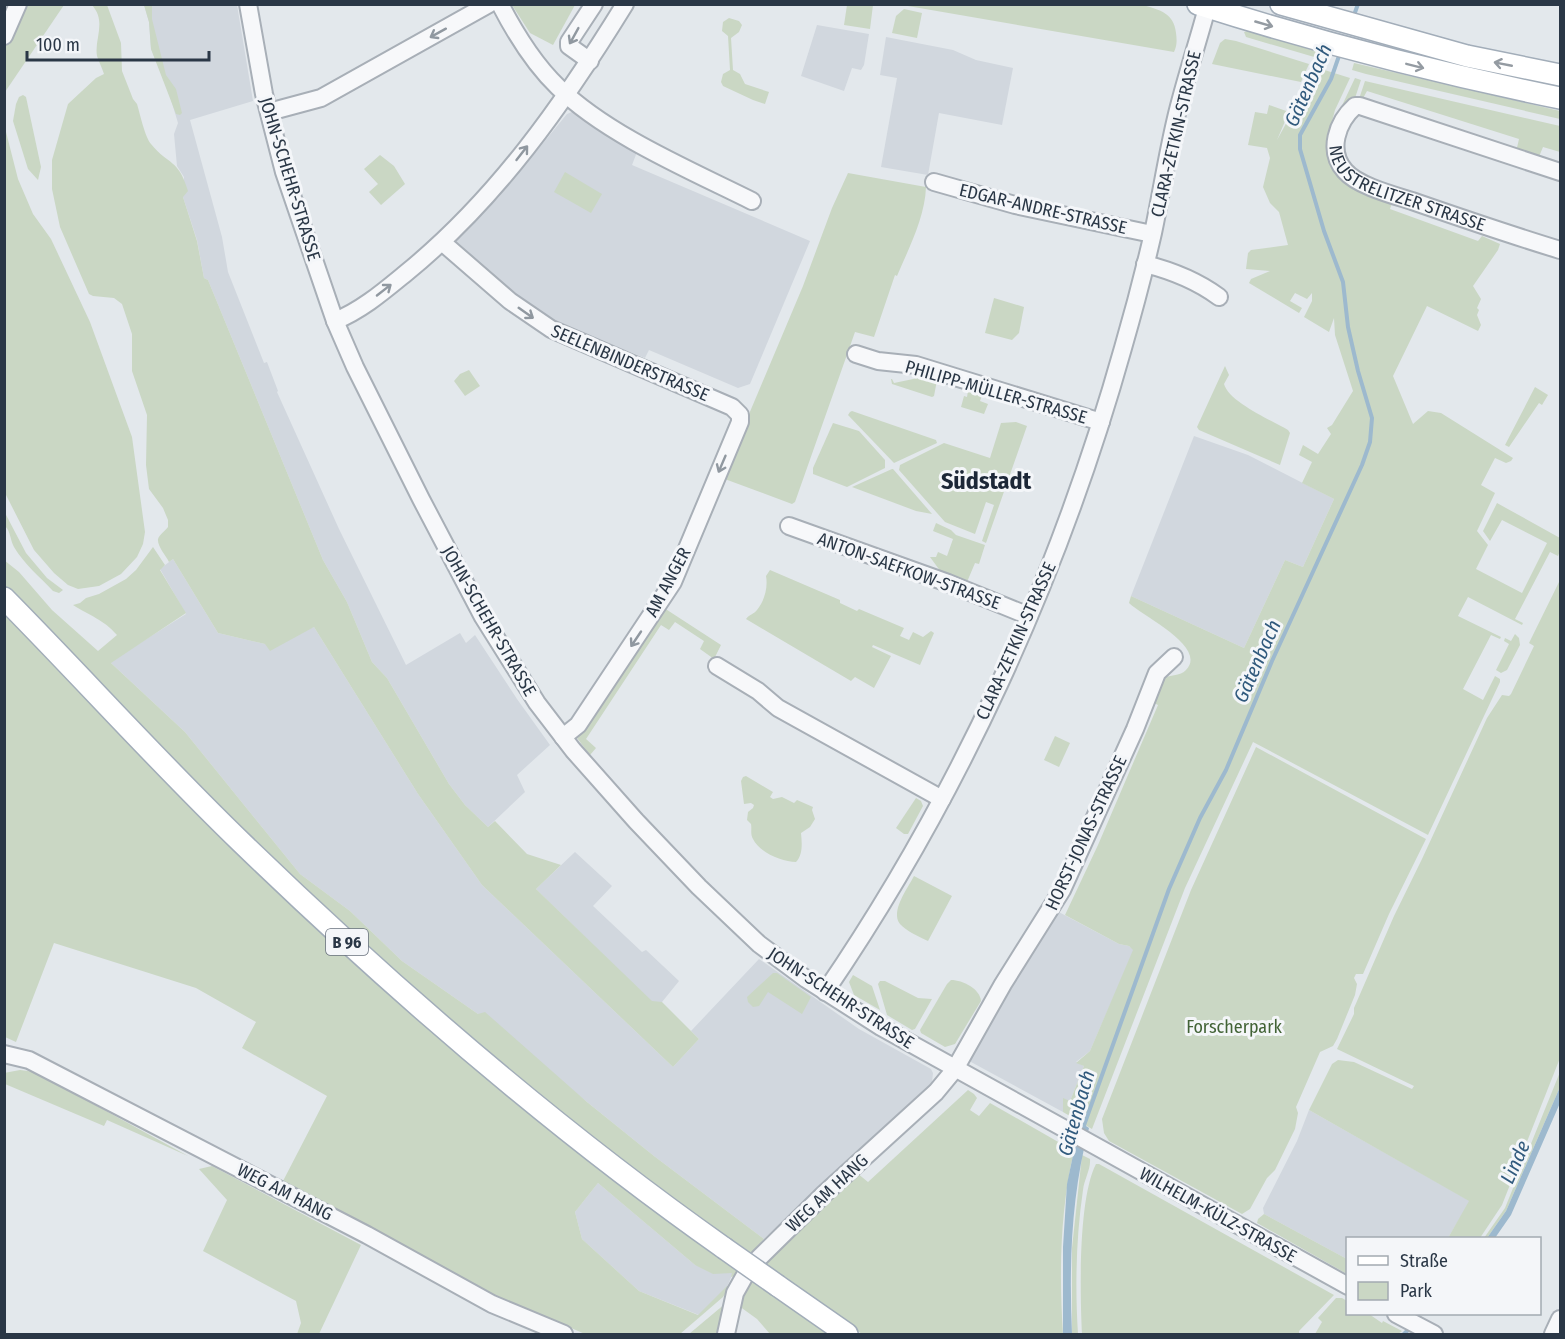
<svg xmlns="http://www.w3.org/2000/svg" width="1565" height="1339" viewBox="0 0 1565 1339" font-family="'Fira Sans Condensed',sans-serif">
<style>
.built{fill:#d1d7de}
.green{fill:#cad7c4}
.water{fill:#9db9ce}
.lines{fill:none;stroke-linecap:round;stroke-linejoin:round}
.stream{stroke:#9db9ce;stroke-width:4}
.minor-casing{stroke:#a8afb7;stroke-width:20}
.major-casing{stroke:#a2adb9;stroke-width:24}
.minor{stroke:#f7f8fa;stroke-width:16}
.major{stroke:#fff;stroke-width:21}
.major-bridge-casing{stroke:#a2adb9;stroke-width:24;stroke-linecap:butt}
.major-bridge{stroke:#fff;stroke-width:21}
.oneway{stroke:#949ba2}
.oneway2{stroke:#9098a0}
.labels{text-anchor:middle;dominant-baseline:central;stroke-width:6;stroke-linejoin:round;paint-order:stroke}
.shield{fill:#f4f6f9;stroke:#67707c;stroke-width:1.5}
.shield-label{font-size:16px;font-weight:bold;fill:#2a3746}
.street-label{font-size:18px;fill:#2a3746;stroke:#f4f6f9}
.park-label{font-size:18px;fill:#426336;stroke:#f4f6f9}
.water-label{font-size:20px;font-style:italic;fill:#315a7d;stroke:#f4f6f9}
.district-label{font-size:24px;font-weight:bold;fill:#1c2737;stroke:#f4f6f9}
</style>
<rect width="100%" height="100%" fill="#e3e8ec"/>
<g class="built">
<polygon points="144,5 237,5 253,101 190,120 222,237 228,272 264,363 267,362 278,391 277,392 339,529 406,665 460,633 466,643 475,635 517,699 550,745 517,775 525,792 488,827 465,805 449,784 387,678 372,662 347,602 323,560 208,280 204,278 197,240 183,197 184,177 177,166 174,134 178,123 169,93 151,49 149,22"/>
<polygon points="817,25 869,34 864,65 861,70 852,68 844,91 801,76"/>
<polygon points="886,37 953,50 976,60 1013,68 1002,125 939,113 928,175 881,167 897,78 880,75"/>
<polygon points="574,111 607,136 637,152 632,165 810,241 750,384 738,388 649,350 645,358 567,327 517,299 456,247 455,242 498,198 567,114"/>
<polygon points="1194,436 1248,455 1334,499 1303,567 1285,560 1244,648 1131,596"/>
<polygon points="173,559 218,633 265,644 314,627 418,794 482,885 673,1067 699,1039 691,1031 759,959 859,1029 931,1069 933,1073 932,1082 764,1239 654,1156 478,1014 402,961 350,911 300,874 185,732 110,662 186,614 160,569"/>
<polygon points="575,852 612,886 593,906 642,952 646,950 679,981 662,1002 652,1002 536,889"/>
<polygon points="1055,910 1119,944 1129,946 1134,950 1090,1051 1076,1062 1084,1066 1070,1101 1063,1099 1063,1112 971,1062 971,1051"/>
<polygon points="1309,1110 1470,1201 1448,1238 1348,1238 1347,1259 1264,1214 1263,1208 1297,1141"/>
<polygon points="598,1183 695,1265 733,1273 726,1289 699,1315 639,1291 582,1239 575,1212"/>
</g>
<g class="green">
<polygon points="23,5 64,5 5,92 5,44"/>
<path d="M92,5H107L121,43L122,71L133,99L137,104C140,114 145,137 151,144C169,166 178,158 188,191L183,197L197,241L204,278L208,280L323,560L347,602L372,662L387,678L449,784L465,805L488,827L495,821L527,854L561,865L536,889L652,1001L662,1002L699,1039L673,1067L482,885L418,794L314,627L270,651L265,644L218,633L173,559L169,562C166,556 157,546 158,539C159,535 165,531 168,527V520L163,508L149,489L146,465L147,415L132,371V334L122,304L114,298L93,296L89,294L60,227L52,189V160L68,104L96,78L104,74C102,68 99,62 97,56C94,39 107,22 92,5Z"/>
<polygon points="144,5 152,5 152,19 166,75 176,89 182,113 180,115 176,114 151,49 149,22"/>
<polygon points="512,5 575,5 553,45 530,33"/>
<polygon points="847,5 873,5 870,29 844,25"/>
<path d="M902,5H1143C1160,10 1174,13 1176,33C1177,40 1177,46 1174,52Z"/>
<polygon points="904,9 922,13 917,38 892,33 896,16"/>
<polygon points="729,18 739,21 742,25 739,32 731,38 733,70 740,74 745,84 769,92 765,104 753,100 723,86 721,82 723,74 730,70 728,36 722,31 723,22"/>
<polygon points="1248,31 1318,51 1322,54 1321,59 1246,37 1244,32"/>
<polygon points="1225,39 1236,41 1309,64 1301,82 1212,64 1220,43"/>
<polygon points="1354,63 1560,111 1560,119 1366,74 1352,70"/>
<path d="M1315,67L1350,78L1335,110L1329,133L1355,78L1361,80L1353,104L1331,143L1340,179L1393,200L1390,209L1478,241L1482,236L1500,244L1498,250L1473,286L1481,299L1477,308L1479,310L1477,315L1481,325L1478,331L1427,306L1393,376L1413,424L1428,411L1441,413L1513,458L1511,461L1506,463L1495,458L1481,485L1495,493L1477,531L1488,545L1476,569L1522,593L1547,543L1502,520L1490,541L1483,531L1497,503L1560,538V551L1558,556L1550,552L1515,619L1523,623L1522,625L1468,597L1458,616L1501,637L1500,639L1491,635L1463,689L1483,700L1495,676L1500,679V682L1428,835L1253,742L1185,888L1092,1129L1063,1112V1098L1070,1101L1084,1066L1076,1063L1090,1051L1133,950L1129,946L1119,944L1065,915L1098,845L1158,705L1150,701L1160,679C1168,675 1181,676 1186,670C1208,647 1144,617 1129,603L1131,596L1244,648L1285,560L1303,567L1334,499L1302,483L1312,462L1299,455L1303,445L1318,454L1331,434L1327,428L1332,425L1353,391L1335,335L1334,318L1329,332L1304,317L1312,301V293L1307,299L1295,293L1290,301L1302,308L1299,313L1249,283L1251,279L1270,271L1246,269L1248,253L1251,250L1288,245L1279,212L1270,203L1263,187L1270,158L1267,148L1248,145L1255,112L1267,114L1269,105L1289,112L1277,140L1310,80Z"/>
<polygon points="1365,81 1560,126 1560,152 1543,147 1538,159 1516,152 1519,139 1367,91 1361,102 1358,102"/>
<polygon points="23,95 26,97 41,167 38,180 28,169 13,121 16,104 19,97"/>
<polygon points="5,128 18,179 33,214 51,239 90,322 132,437 145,532 143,544 137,557 121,574 99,586 78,589 68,585 54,573 34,550 5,493"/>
<polygon points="380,155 394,166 405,184 381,205 369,192 378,184 364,169"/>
<polygon points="565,172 602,194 591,213 554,192"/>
<path d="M848,173L926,187C925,217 909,248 897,276L895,275L874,337L855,332L795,502L792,504L722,478L803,286L832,208Z"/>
<polygon points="994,298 1024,307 1019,333 1012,340 985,333"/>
<path d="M1225,366L1229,375L1224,384C1229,402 1271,420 1288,430L1290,433L1280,465L1199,430L1197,427Z"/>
<polygon points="469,370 480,386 465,396 454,381 460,374"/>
<polygon points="920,373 938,375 934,396 932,397 892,384 891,379 892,379 894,383 918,378"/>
<polygon points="969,385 984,390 980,401 988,404 984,414 961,407 964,396 967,397"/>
<polygon points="1535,387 1548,395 1542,405 1539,403 1509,447 1505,445"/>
<polygon points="852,411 936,440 937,443 894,463 848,415 850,412"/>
<polygon points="1016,422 1027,426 986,543 982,541 994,505 986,502 975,534 945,522 899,470 900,465 944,443 990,458 1001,423"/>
<polygon points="833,423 859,431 885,460 885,468 847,487 813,474 813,468"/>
<polygon points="892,469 893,469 932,514 916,511 852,487"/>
<path d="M4,511L26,553L47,578L63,590L59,593L53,591C40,577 24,564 14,547C10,540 11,532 5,526Z"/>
<polygon points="936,523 951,530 956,535 985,545 979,564 975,563 967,582 941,572 930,557 936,557 938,552 947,556 953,539 933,531"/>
<path d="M153,547L165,565L160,570L186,613L111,663L185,732L300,874L350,911L402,961L478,1014L485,1012L587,1102L654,1156L764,1239L751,1253L731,1239L728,1242L526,1089L245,838L5,587L4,560L19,572L52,610L98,651L117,635C103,619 90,616 73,605L80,603L86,598L99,594L126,579L136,570Z"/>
<path d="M770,570L840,600V603L857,611L859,609L904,628L900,636L909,640L913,632L923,637L931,631L934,633L920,665L873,645L872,647L891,656L874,688L855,677L851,681L746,619C750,614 754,614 757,610C765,600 768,587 766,576Z"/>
<polygon points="1560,580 1560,1058 1502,1205 1480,1238 1448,1238 1469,1201 1309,1110 1332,1064 1338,1060 1354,1062 1412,1089 1414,1086 1337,1049 1354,1014 1354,1008 1394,916 1422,859 1487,718 1502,695 1509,696 1511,694 1534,646 1529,643"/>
<polygon points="661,606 721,645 714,659 700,649 704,641 675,622 669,630 661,625 586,739 596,748 590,755 577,738 577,735"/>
<polygon points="4,609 143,756 719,1255 718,1257 738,1271 735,1276 731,1277 732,1273 713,1274 695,1265 598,1183 575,1212 582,1239 639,1291 698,1315 727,1286 730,1286 723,1297 680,1334 585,1334 497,1296 345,1213 283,1181 327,1096 242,1048 256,1022 196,988 54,943 16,1042 5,1037"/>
<polygon points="1515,634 1519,638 1520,645 1507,670 1501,673 1496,670 1509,644 1504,641 1505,638 1511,641"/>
<polygon points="1055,736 1070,743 1059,767 1044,760"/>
<polygon points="1256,747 1426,839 1389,914 1363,974 1356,974 1354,978 1357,984 1355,995 1337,1039 1333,1046 1320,1052 1296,1107 1298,1113 1295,1129 1275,1170 1267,1178 1250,1209 1242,1214 1109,1141 1104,1133 1102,1119 1191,890"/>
<path d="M746,776L773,792L770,797L773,799L782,797L794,803L797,800L813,807L812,810L815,819L810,827L801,833C802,843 803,855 796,862C782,862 759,852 753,839C750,834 752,829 751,824L747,820L748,812L753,808L754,805L751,803L744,804L741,781L743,777Z"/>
<polygon points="916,798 921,801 923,806 908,834 904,834 896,828"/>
<path d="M914,876L952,896L928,941C920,937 906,931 900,924C890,911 908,888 914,876Z"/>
<polygon points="773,973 777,973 811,997 802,1014 768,992 759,1006 753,1007 748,1002 747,997"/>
<polygon points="853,975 872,986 880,1010 854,995 849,982"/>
<path d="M951,980C963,980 980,989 981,1001L955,1044L945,1047L921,1033L920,1030L947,984Z"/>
<polygon points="880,981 885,981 918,998 932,999 915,1029 912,1030 887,1015 878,984"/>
<polygon points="20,1070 35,1072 188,1156 107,1120 104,1126 5,1084 4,1073"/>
<polygon points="1560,1072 1560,1087 1506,1211 1487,1238 1484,1238 1505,1208"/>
<path d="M968,1090L974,1094L977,1098L970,1110L979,1116L990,1103L1074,1151C1060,1210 1059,1274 1063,1334H862L782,1280L784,1277L763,1262L857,1173L868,1182Z"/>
<path d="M1082,1155L1090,1159C1091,1169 1084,1180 1083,1190C1076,1237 1075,1287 1078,1334H1072V1248Z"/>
<path d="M1096,1164H1099L1334,1295L1299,1331V1334H1082C1080,1294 1078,1199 1096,1164Z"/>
<polygon points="212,1166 361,1245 319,1334 297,1334 301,1323 296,1301 203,1251 227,1200 199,1169"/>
<polygon points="1264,1214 1347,1259 1347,1274 1257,1223 1258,1219"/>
<polygon points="751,1280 832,1334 770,1334 757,1319 739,1306 741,1296"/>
<polygon points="1336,1298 1342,1298 1347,1301 1348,1314 1369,1314 1382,1323 1383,1321 1402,1331 1398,1334 1315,1334 1322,1322 1318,1318"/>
<polygon points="726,1303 721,1334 689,1334"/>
</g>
<g class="water">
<polygon points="1560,1087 1560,1103 1511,1215 1495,1238 1487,1238 1506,1211"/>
<path d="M1080,1122L1089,1128C1071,1195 1069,1265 1072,1334H1063V1247L1067,1184Z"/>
</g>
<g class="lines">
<g class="stream">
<polyline points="1353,18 1358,4"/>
<polyline points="1083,1128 1169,889 1200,818 1226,770 1272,661 1362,465 1370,442 1372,418 1358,371 1348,327 1343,282 1324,231 1300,149 1300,135 1331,79 1340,53"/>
<polyline points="1404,1334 1412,1326"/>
</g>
<g class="minor-casing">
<g id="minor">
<polyline points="248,4 264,94 284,172 335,321 355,367 421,499 483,617 537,703 573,750 636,821 699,887 759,944 806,979 881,1027 1348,1286"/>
<path d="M500,4C515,33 534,64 558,87C607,135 690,170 752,201"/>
<polyline points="4,36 18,4"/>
<polyline points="590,61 569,46 569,42 594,4"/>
<polyline points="269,112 321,98 489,4"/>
<path id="s1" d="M1560,172L1360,106H1355C1337,122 1327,151 1345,171C1358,186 1393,195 1412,201C1461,218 1511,235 1560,250"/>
<polyline points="934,182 1015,205 1152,234"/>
<polyline points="442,242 510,301 551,329 732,407 740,415 740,422 673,582 578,725 563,737"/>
<path d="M1145,264C1173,271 1196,280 1219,297"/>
<path d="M335,321C362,310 384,291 406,273C497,199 564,103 625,4"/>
<polyline points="856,354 878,361 916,365 1101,422"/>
<polyline points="789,526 948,583 1029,616"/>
<polyline points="717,666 758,691 778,708 942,799"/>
<path d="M825,992C959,796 1059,576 1123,348C1134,310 1144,272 1153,233C1161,195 1167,156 1176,118C1185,80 1198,42 1208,4"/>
<polyline points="4,1054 29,1060 367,1235 492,1304 564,1334"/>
<polyline points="1396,1314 1434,1334"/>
<polyline points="726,1334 735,1293 744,1277 759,1258 824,1194 936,1092 955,1069 1003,984 1062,890 1135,729 1157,673 1174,657"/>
<polyline points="1553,1334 1560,1319"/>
</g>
</g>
<g class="major-casing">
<g id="major">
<path d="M1198,4C1317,42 1438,73 1560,98"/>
<polyline points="1281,4 1467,56 1560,75"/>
<path d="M4,598C84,679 160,764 242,843C393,989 552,1127 724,1248"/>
<polyline points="778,1286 847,1334"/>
</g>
</g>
<use href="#minor" class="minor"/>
<use href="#major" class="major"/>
<g class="major-bridge-casing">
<polyline id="major-bridge" points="724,1248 778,1286"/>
</g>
<use href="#major-bridge" class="major-bridge"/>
</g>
<defs><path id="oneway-shaft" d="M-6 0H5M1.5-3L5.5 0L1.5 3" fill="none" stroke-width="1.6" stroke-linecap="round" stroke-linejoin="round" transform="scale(1.5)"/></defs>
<g class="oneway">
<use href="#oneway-shaft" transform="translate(1264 24) rotate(16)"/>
<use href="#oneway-shaft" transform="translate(1503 64) rotate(-169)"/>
<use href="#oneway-shaft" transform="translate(1415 66) rotate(14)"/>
</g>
<g class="oneway2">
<use href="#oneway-shaft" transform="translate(438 33) rotate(151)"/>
<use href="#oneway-shaft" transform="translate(574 36) rotate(119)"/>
<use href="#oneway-shaft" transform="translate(522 153) rotate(-52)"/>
<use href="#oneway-shaft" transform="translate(384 290) rotate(-38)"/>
<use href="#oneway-shaft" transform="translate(526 313) rotate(35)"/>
<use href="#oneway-shaft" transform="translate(722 464) rotate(113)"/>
<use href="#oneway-shaft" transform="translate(636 639) rotate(124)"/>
</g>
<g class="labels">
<rect class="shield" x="326" y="929" width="42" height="26" rx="4.5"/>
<g class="shield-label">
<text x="347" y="942">B 96</text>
</g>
<g class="street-label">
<text transform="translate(1176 134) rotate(-77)">CLARA-ZETKIN-STRASSE</text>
<text transform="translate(290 179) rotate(73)">JOHN-SCHEHR-STRASSE</text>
<text stroke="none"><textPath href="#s1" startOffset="350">NEUSTRELITZER STRASSE</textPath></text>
<text transform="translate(1043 209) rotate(13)">EDGAR-ANDRE-STRASSE</text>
<text transform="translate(630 363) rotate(23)">SEELENBINDERSTRASSE</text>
<text transform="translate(996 392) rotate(16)">PHILIPP-MÜLLER-STRASSE</text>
<text transform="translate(909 571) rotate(20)">ANTON-SAEFKOW-STRASSE</text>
<text transform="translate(668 582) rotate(-62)">AM ANGER</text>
<text transform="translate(489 621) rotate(60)">JOHN-SCHEHR-STRASSE</text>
<text transform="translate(1016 641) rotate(-66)">CLARA-ZETKIN-STRASSE</text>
<text transform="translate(1086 833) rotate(-65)">HORST-JONAS-STRASSE</text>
<text transform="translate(841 998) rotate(33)">JOHN-SCHEHR-STRASSE</text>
<text transform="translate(285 1192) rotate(27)">WEG AM HANG</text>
<text transform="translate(827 1193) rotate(-43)">WEG AM HANG</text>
<text transform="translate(1218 1215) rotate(29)">WILHELM-KÜLZ-STRASSE</text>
</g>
<g class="park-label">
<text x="1234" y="1027">Forscherpark</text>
</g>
<g class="water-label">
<text transform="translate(1308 85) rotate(-66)">Gätenbach</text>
<text transform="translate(1257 661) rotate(-66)">Gätenbach</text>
<text transform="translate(1076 1113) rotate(-74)">Gätenbach</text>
<text transform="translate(1515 1162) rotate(-66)">Linde</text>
</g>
<g class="district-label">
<text x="986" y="481">Südstadt</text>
</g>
</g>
<rect width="1565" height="1339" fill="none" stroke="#2a3746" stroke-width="12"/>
<rect x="1346" y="1237" width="195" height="78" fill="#f4f6f9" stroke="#a3aab1" stroke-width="1.5"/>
<rect x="1358" y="1256" width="30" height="9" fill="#ffffff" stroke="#a3aab1" stroke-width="1.5"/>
<text x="1400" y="1267" font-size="18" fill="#2a3746">Straße</text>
<rect x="1358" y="1282" width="30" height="18" fill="#cad7c4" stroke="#a3aab1" stroke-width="1.5"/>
<text x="1400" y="1297" font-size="18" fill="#2a3746">Park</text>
<path d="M27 51v9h182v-9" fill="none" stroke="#2a3746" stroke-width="3"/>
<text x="36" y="51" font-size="18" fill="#2a3746" stroke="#f4f6f9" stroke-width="4.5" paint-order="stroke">100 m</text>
</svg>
